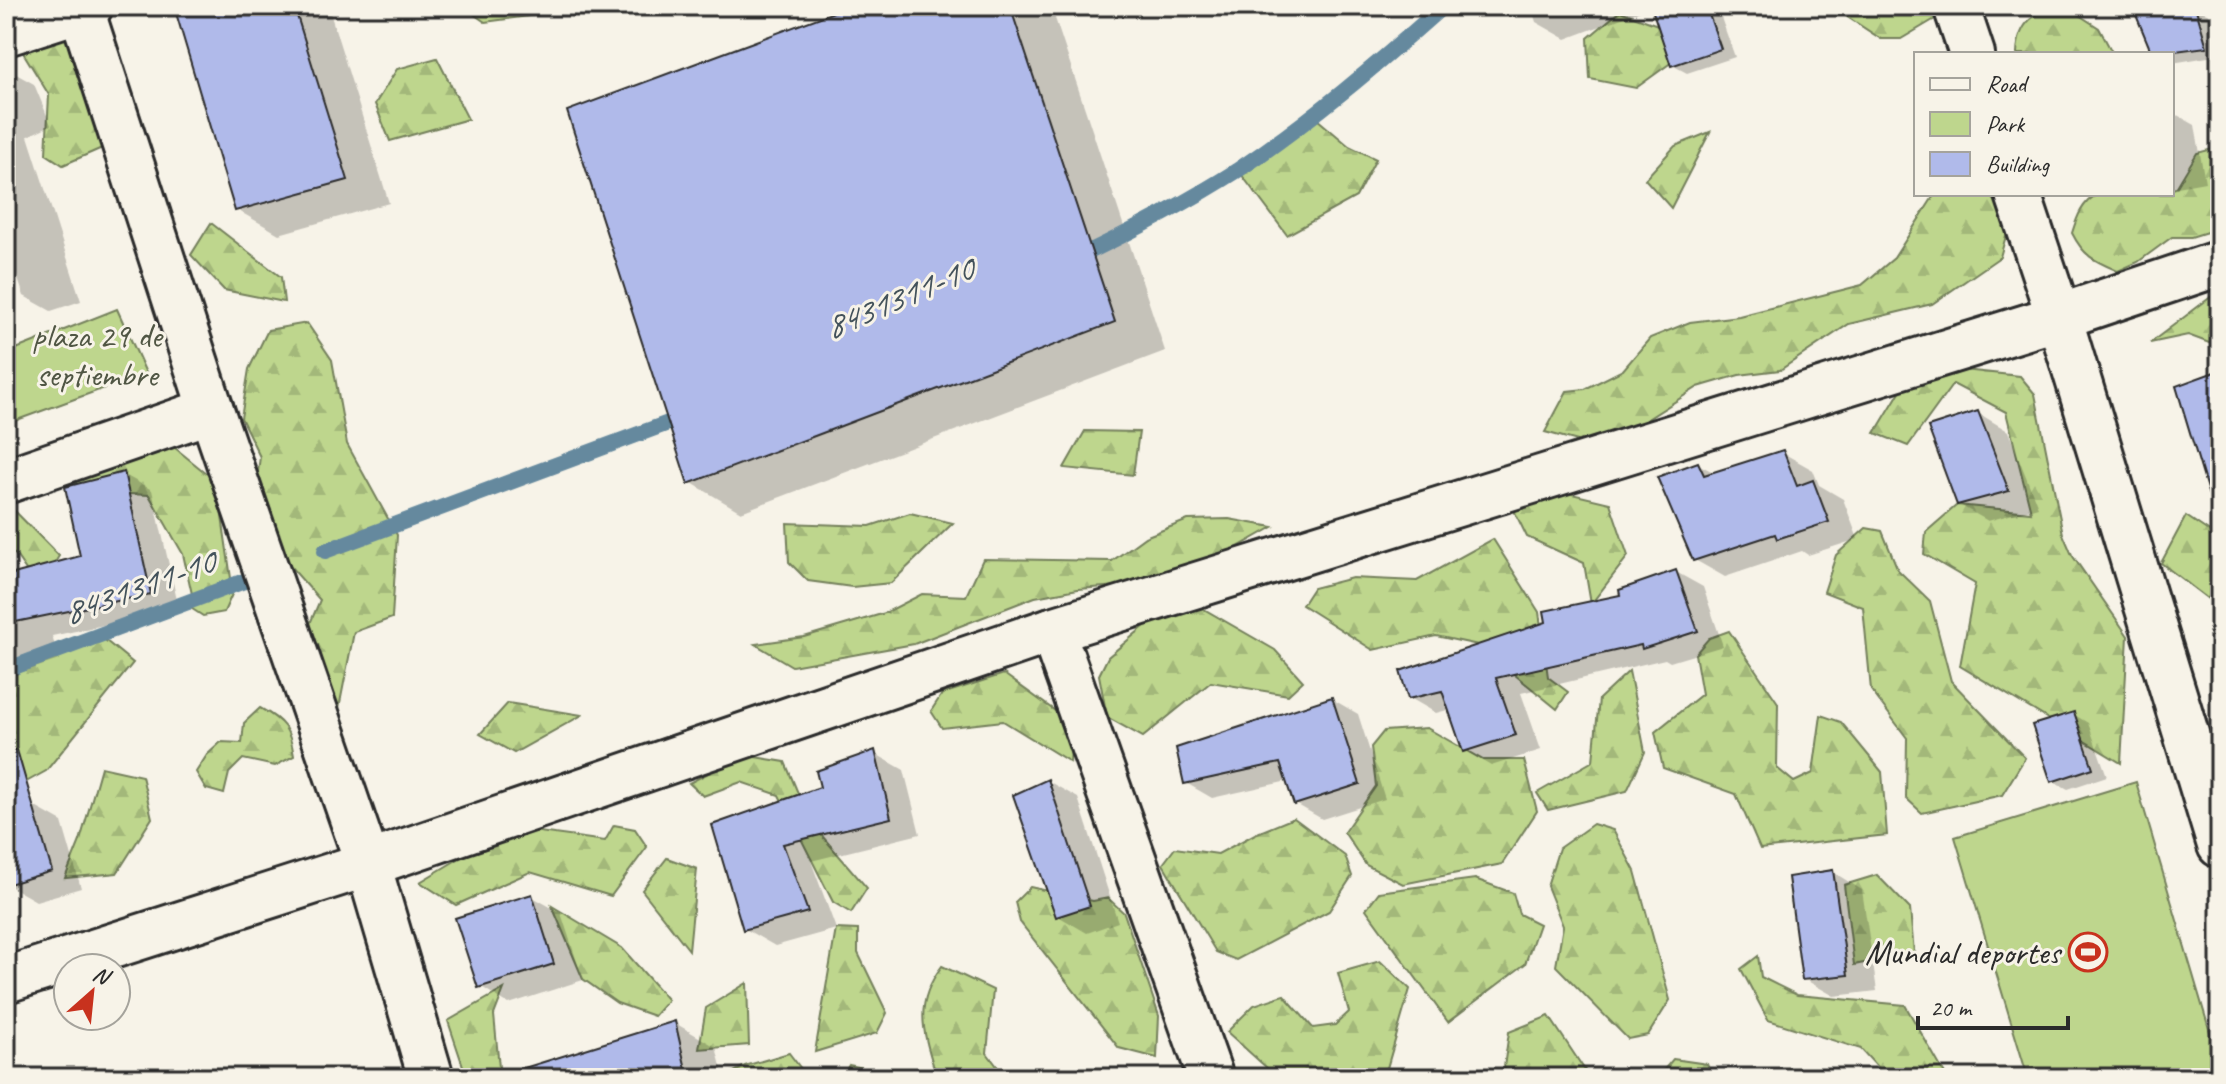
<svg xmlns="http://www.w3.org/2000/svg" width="2226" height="1084" viewBox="0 0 2226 1084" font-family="Caveat,sans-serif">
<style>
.forest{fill:url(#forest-firs);stroke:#74805c;stroke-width:2}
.park{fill:#bed68d;stroke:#74805c;stroke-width:2}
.shadow{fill:#0003}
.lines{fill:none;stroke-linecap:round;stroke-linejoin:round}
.stream{stroke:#65899e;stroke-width:16}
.building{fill:#b0baea;stroke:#2b2b2b;stroke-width:2}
.street-casing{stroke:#2b2b2b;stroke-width:50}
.street{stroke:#f7f3e8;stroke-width:44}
.labels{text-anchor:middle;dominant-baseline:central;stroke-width:6;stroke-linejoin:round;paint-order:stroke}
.park-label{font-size:34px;fill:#505644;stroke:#f7f3e8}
.poi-label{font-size:34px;fill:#2b2b2b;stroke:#f7f3e8;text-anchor:end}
.water-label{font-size:36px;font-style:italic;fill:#43525b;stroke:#f7f3e8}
</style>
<defs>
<pattern id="forest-firs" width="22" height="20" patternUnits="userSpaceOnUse" patternTransform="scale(2)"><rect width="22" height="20" fill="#bed68d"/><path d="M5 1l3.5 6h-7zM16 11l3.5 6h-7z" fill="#a3b87a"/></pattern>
</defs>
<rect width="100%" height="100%" fill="#f7f3e8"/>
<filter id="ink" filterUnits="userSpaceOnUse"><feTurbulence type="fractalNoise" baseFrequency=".0125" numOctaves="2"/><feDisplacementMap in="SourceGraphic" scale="16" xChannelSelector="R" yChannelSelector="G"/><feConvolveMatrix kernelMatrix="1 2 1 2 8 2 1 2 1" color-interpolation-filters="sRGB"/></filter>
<g filter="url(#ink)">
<g class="forest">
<polygon points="6,6 40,6 95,68 102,148 63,165 46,154 49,95 16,41 6,44"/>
<polygon points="462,6 563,6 566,11 485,22"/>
<polygon points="1842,6 1950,6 1950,10 1901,39 1881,39 1846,16"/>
<path d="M2065,6L2099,28L2113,54H2017C2018,22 2035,10 2065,6Z"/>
<polygon points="1620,11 1701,41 1636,88 1590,79 1588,38"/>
<polygon points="437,58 468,119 390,141 375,104 397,69"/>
<polygon points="1317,119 1349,146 1376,159 1356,197 1287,235 1238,170 1295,129"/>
<polygon points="1710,132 1671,208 1645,179 1675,146"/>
<path d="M2220,147V228L2191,237H2172L2138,262L2118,271C2095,261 2084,257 2072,233C2077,217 2082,202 2098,194H2172V189L2176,188L2197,153Z"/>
<polygon points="1935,194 1989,194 2011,218 2000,257 1932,304 1849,324 1780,370 1739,375 1698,387 1624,434 1585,443 1545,432 1567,391 1585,389 1623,370 1650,338 1690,322 1739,316 1862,285 1894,258"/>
<polygon points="211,223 281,277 284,302 224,290 191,255"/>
<polygon points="2220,290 2220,347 2188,335 2150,343"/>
<polygon points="307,323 332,360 347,444 397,535 392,618 354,632 339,708 317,708 287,678 320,600 251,522 260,457 241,418 249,369 268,330"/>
<polygon points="1916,365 2020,376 2035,394 2063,534 2072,555 2128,636 2121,763 1960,666 1975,584 1924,554 1926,532 1957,505 2031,512 2006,412 1953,384 1908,446 1875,433"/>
<polygon points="1085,431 1139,432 1133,475 1064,468"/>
<polygon points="164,439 217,482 233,592 224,612 203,616 186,605 192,594 183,554 149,495 87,492 53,468"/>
<polygon points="1521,482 1610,503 1628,556 1591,604 1584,563 1527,537 1509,500"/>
<polygon points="6,502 59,556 39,589 15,554 6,553"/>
<polygon points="910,513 953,523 891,583 852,587 808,581 789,562 787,523 870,526"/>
<polygon points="2186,516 2220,539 2220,578 2208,599 2161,563"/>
<polygon points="1229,519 1273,527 1199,569 1160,583 1078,589 1035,597 914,644 792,666 755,644 804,637 885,613 922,594 966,596 983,559 1112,561 1145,537 1188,520"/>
<polygon points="1866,528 1882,531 1898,570 1930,601 1951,681 2025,758 2002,795 1922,813 1906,798 1907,738 1871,690 1863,607 1824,592 1836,555"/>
<polygon points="1493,539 1539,612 1548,677 1568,692 1557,709 1478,645 1436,636 1373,650 1302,605 1313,588 1352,578 1417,581"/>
<polygon points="1172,603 1195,604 1275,650 1303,681 1288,695 1211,682 1143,737 1107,717 1099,675 1108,657"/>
<polygon points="1729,631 1778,703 1777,768 1794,782 1813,773 1821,715 1841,722 1882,772 1887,835 1760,849 1736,794 1663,768 1655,732 1702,694 1695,654 1709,638"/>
<polygon points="100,636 133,663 46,771 28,781 6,771 6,675 71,646 80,637"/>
<polygon points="1629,671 1645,752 1627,791 1548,810 1537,793 1593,761 1599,699"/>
<polygon points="1004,674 1073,724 1070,762 1003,721 942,728 931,711 942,694"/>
<polygon points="508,703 582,715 514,753 480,734"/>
<path d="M260,708C284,721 290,729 294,756L275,766L243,759L229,773L224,794L206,789L196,772L207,755L221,742L242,743L244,723Z"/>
<polygon points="1427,728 1483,760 1524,760 1537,811 1502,864 1403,884 1366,865 1344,832 1376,786 1371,747 1384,731"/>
<polygon points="743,755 785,762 810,822 867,888 851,913 833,902 779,795 741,782 703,796 689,783"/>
<polygon points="101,767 142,776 152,818 117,873 65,878 80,841"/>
<polygon points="1294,818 1345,856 1352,876 1329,911 1236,960 1216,952 1163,864 1175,848 1218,854 1255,834"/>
<polygon points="1593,824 1613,830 1635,871 1670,1000 1648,1035 1628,1039 1556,966 1563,926 1547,886 1559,848"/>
<polygon points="614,825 635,829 647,847 611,896 530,872 456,905 420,882 510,828 605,841"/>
<polygon points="667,858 697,869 689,950 642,890"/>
<polygon points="1877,875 1910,909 1914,953 1854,965 1844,885"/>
<polygon points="1475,879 1513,893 1519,914 1539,924 1525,964 1448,1022 1366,909 1379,892"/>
<polygon points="1030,887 1093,901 1108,898 1124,913 1159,1016 1157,1058 1119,1048 1020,922 1015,902"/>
<polygon points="552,906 622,948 668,1000 654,1016 617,1003 583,979"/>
<polygon points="836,929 858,930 858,953 887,1013 877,1033 815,1052"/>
<polygon points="1758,956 1761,977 1797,995 1905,1005 1947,1078 1887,1078 1861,1049 1768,1020 1741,969"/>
<polygon points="1380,961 1410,989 1387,1068 1331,1078 1278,1078 1227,1032 1254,1005 1284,995 1313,1028 1335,1025 1349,1012 1338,973"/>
<path d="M942,966L993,990L987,1053L1006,1078H937C924,1034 912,1005 942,966Z"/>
<polygon points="747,983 749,1045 699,1049 706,1008"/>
<polygon points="504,989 494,1015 500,1078 467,1078 448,1021"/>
<polygon points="1549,1016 1590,1078 1509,1078 1504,1067 1509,1032"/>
<polygon points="789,1053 808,1078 723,1078 745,1066"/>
<polygon points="1673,1059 1707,1064 1712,1078 1657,1078"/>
<polygon points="849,1065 912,1078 842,1078"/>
</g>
<g class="park">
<polygon points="117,309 146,373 6,424 6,353"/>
<polygon points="2136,782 2220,1066 2220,1078 2028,1078 1955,837"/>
</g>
<g class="shadow">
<polygon points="203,6 328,6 389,203 279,234 237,210"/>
<polygon points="855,6 1051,6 1165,351 741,512 690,482"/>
<polygon points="1531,6 1650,6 1651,7 1566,39 1536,22"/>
<polygon points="1696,6 1709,6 1719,12 1735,57 1687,73 1672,65"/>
<polygon points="2191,6 2209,14 2220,55 2172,63 2172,54 2154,54 2139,16"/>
<polygon points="7,69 34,84 51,125 28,136 81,301 51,311 24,296 6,245"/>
<polygon points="2172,112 2195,125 2205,182 2172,188"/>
<polygon points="1978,413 2008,431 2038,507 1988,521 1958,504"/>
<polygon points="1783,453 1813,470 1819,485 1843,499 1858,539 1808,555 1802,551 1725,577 1695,560 1698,464 1715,473"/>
<polygon points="123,474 152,490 179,609 52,636 59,660 10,676 6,674 6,578 82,557"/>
<polygon points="1676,572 1703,587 1723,646 1670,662 1665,659 1521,693 1541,750 1491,766 1465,751 1451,709 1436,713 1410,698"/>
<polygon points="1332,699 1358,714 1385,799 1322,819 1296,804 1288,781 1212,798 1186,783"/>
<polygon points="2073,714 2088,723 2107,776 2068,789 2053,781"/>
<polygon points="874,753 904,770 920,834 811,861 836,929 775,946 745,929 715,826 822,788"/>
<polygon points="1048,781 1078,798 1118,922 1087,933 1058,916"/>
<polygon points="32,805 62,822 81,888 36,901 6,884 6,813"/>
<polygon points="1833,872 1862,890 1877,991 1834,996 1804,979"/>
<polygon points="531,896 561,913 583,980 509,1004 480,986"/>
<polygon points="675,1023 716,1047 724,1078 525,1078"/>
</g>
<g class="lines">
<g class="stream">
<path d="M1072,260C1129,233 1185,204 1238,170C1311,121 1378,64 1443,6"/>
<polyline points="325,551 687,416"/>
<polyline points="6,670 247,580"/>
</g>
</g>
<g class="building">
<polygon points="197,6 294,6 348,180 235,211 176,13"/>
<polygon points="850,6 1010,6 1115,322 688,484 567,111"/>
<polygon points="1651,6 1706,6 1721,49 1671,66"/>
<polygon points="2181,6 2195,6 2207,47 2152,54 2136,15"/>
<polygon points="2220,370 2220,497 2210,499 2176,386"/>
<polygon points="1978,411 2009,491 1957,505 1928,427"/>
<polygon points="1783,450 1797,486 1813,480 1829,522 1777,539 1775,534 1693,561 1657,477 1698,462 1704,475"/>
<polygon points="124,472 151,594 6,624 6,576 80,556 65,487"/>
<polygon points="1676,570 1698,631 1642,649 1641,645 1496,678 1516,735 1463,752 1442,691 1408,699 1400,671 1546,622 1544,611 1620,595 1619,590"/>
<polygon points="1332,697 1360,784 1294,805 1280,763 1184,784 1176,748"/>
<polygon points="2074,712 2093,768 2051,782 2032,725"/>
<polygon points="17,750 52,871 6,885 6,752"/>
<polygon points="875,750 891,818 783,844 808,912 743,930 712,825 820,787 816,771"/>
<polygon points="1048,779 1090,906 1056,917 1013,795"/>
<polygon points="1833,870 1848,975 1802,980 1788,877"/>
<polygon points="532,894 554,964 478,988 455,918"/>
<polygon points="675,1021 688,1078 522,1078 521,1069"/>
</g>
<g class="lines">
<g class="street-casing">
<g id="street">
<polyline points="80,6 211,410 368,864 431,1078"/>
<polyline points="1956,6 1972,54"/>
<polyline points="6,33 90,6"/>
<polyline points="2018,194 2059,317 2220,845"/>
<polyline points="6,481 211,410"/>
<polyline points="1052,630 1211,1078"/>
<polyline points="6,980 368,864 1052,630 2059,317 2220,263"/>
</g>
</g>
<use href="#street" class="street"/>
</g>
</g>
<defs>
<g id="stadium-ring" transform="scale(2)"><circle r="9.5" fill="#f7f3e8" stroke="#c8321e" stroke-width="1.5"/><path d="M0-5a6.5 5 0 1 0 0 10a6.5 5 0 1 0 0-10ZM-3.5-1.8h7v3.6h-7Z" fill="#c8321e"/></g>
</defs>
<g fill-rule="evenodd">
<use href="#stadium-ring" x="2088" y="952"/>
</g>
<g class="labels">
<g class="park-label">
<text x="97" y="335">plaza 29 de<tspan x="97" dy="39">septiembre</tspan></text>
</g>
<g class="poi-label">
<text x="2060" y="952">Mundial deportes</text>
</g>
<g class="water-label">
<text transform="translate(898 298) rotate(-23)">8431311-10</text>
<text transform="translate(138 587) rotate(-20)">8431311-10</text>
</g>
</g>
<rect width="2226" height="1084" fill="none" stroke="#f7f3e8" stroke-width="32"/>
<rect x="16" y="16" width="2194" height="1052" fill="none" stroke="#2b2b2b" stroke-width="3" filter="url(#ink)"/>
<rect x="1914" y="52" width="260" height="144" fill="#f7f3e8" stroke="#a5a39c" stroke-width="2"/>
<rect x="1930" y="78" width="40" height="12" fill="#f7f3e8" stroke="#a5a39c" stroke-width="2"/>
<text x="1986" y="92" font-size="24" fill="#2b2b2b">Road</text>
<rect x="1930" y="112" width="40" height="24" fill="#bed68d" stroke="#a5a39c" stroke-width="2"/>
<text x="1986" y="132" font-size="24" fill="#2b2b2b">Park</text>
<rect x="1930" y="152" width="40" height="24" fill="#b0baea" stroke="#a5a39c" stroke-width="2"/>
<text x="1986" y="172" font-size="24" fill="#2b2b2b">Building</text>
<g transform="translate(92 992) rotate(27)"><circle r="38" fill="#f7f3e8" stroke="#a5a39c" stroke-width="2"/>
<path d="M0-6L14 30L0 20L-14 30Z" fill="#c8321e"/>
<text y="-12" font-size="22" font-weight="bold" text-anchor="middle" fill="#2b2b2b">N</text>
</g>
<path d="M1918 1016v12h150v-12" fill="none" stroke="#2b2b2b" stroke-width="4"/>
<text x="1930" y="1016" font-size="24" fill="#2b2b2b" stroke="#f7f3e8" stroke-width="6" paint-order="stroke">20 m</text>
</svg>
